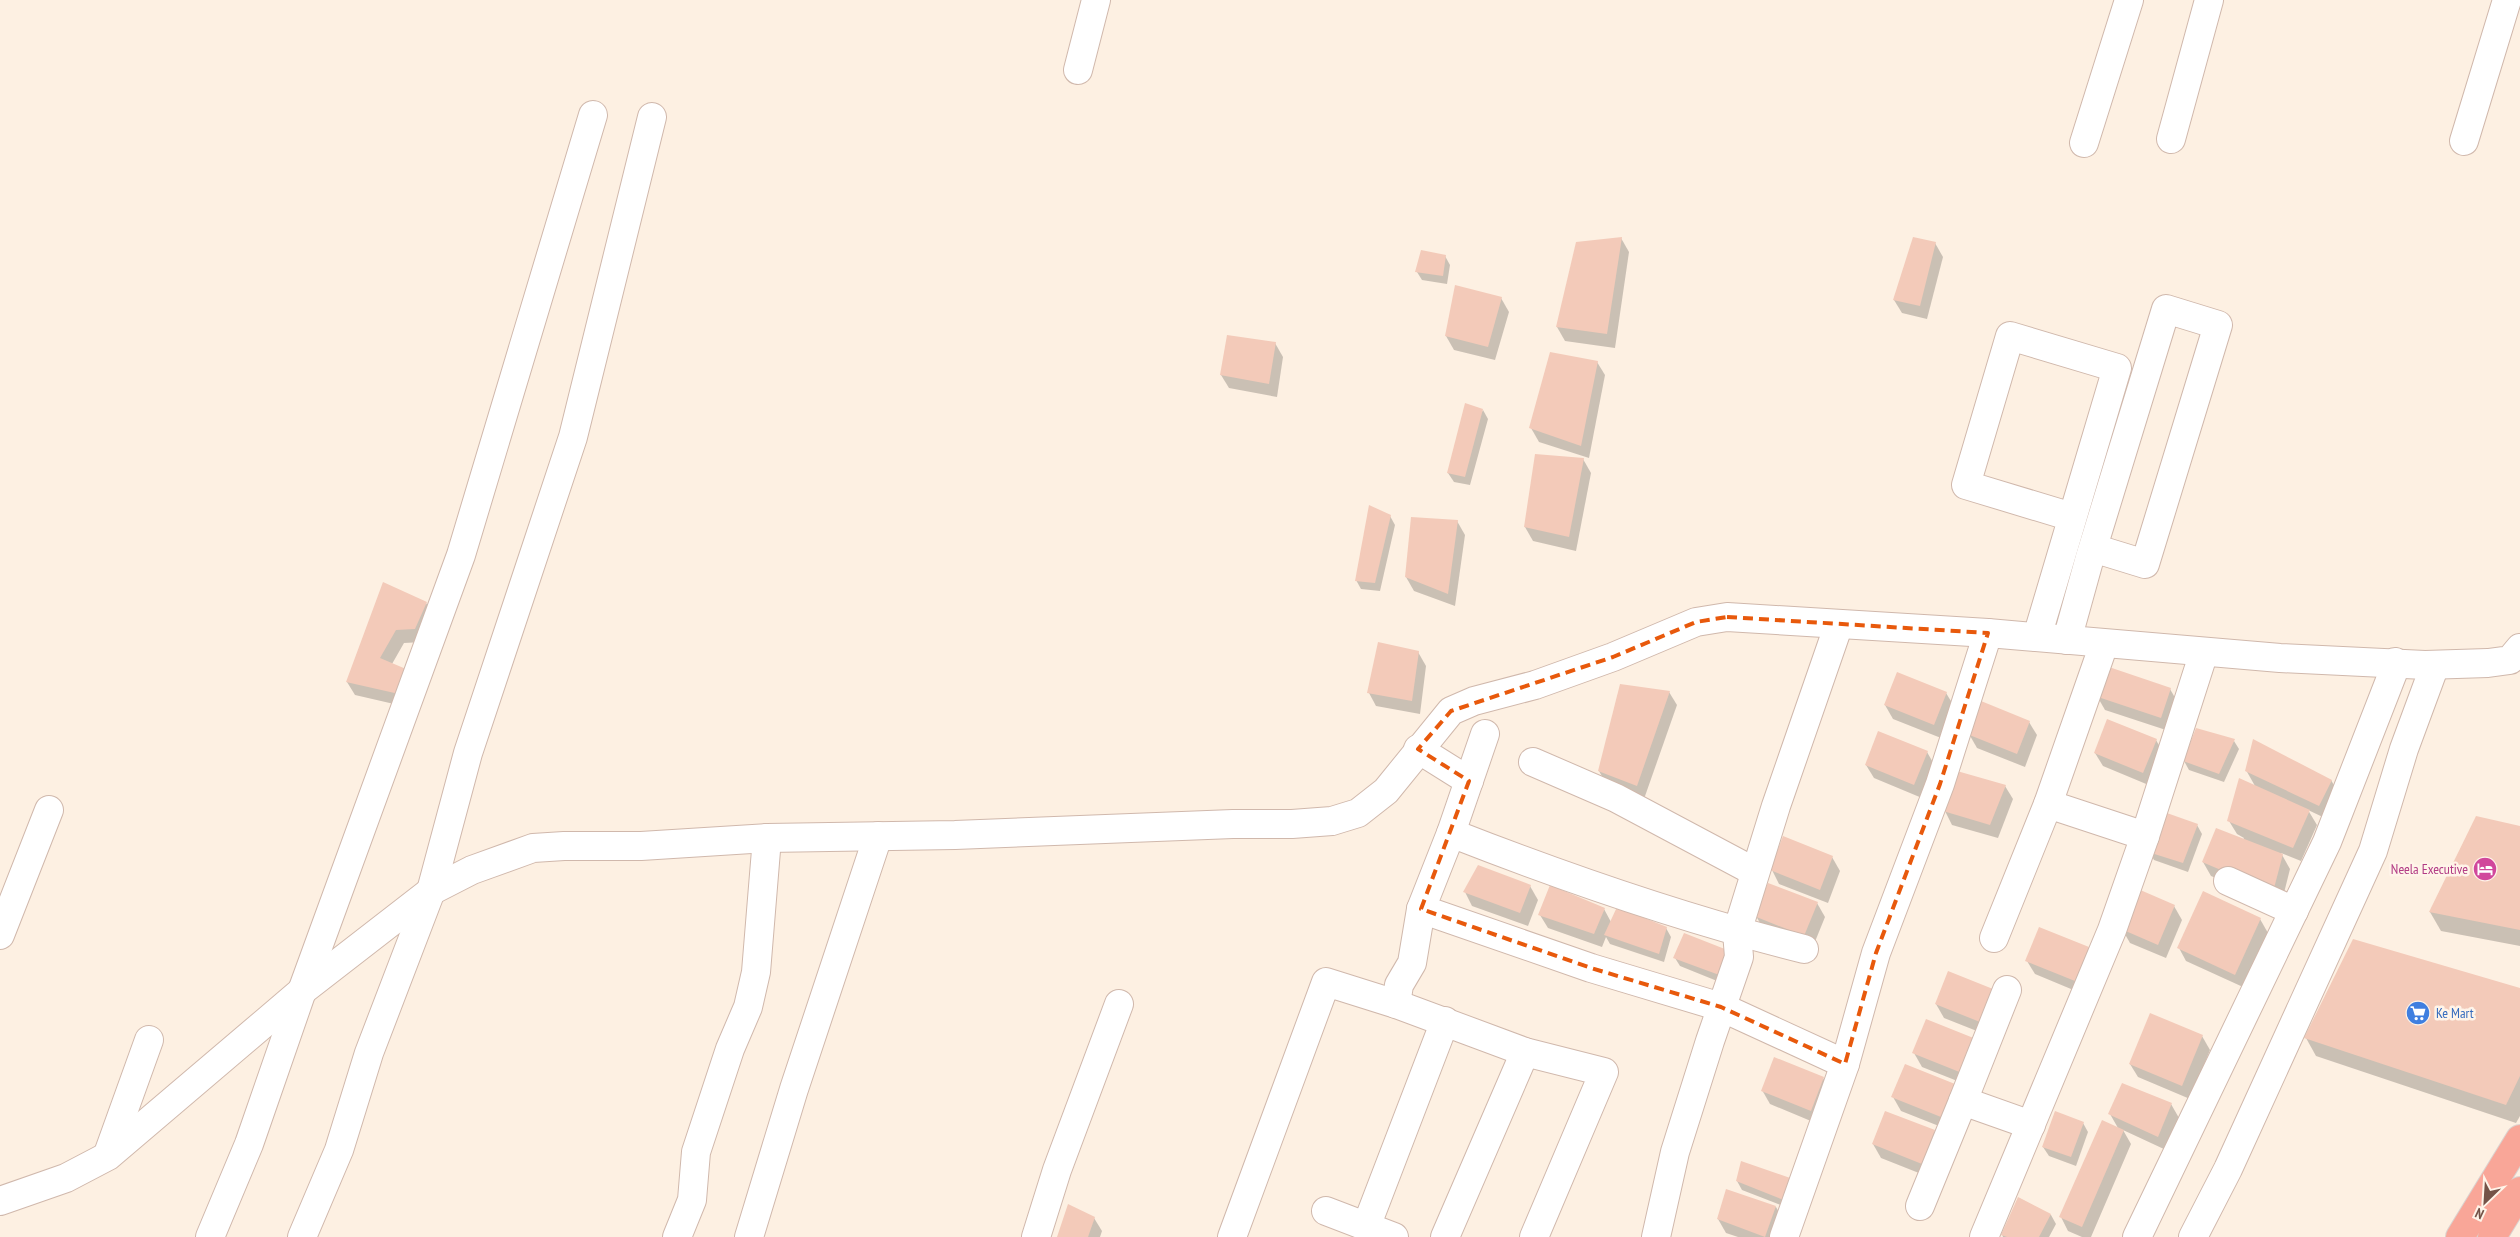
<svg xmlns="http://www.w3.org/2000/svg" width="2520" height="1237" viewBox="0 0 2520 1237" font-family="'PT Sans Narrow',sans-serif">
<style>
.shadow{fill:#0003}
.building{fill:#f3cab9}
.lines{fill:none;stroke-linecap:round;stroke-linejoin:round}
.minor-casing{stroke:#d0b8ac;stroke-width:30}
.highway-casing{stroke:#dbd2cf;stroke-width:30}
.minor{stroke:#fff;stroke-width:28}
.highway{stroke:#f9a698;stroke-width:28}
.marked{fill:none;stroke:#e8590c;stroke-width:4;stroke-dasharray:10 6;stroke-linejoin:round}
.labels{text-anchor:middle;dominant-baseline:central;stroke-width:5;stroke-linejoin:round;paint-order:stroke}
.hotel-label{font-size:14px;fill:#b23c85;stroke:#fff4e9;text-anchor:end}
.shop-label{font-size:14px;fill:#366cbe;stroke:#fff4e9;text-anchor:start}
</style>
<rect width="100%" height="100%" fill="#fdf0e2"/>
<g class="shadow">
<polygon points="1621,238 1629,252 1615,348 1565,341 1557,327 1578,243"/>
<polygon points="1935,243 1943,257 1927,319 1902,313 1894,300"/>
<polygon points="1445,256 1450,265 1447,284 1422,280 1417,272"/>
<polygon points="1456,286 1501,298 1509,312 1495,360 1454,350 1446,336"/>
<polygon points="1275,343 1283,357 1277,397 1229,388 1221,375"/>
<polygon points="1597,362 1605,375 1589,458 1539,442 1531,428"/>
<polygon points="1483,410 1488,419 1470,485 1454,482 1448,473"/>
<polygon points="1583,459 1591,473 1576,551 1533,541 1525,527"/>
<polygon points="1390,516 1395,525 1380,591 1361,589 1356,580"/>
<polygon points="1457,521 1465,535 1455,606 1414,591 1406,577"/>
<polygon points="384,584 426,603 434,617 423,642 404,643 392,664 407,707 355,695 347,682"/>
<polygon points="1418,652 1426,666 1420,714 1376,706 1369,693"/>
<polygon points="2170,689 2178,703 2169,731 2105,710 2097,696"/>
<polygon points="1669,692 1677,705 1644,799 1607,785 1599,771"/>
<polygon points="1946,693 1954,706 1941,738 1893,719 1885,705"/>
<polygon points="2029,722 2037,735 2025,767 1977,748 1969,734"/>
<polygon points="2156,740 2164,754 2151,786 2103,766 2095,753"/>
<polygon points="2234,741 2239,749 2224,782 2189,770 2184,761"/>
<polygon points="1927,752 1935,766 1922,798 1874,778 1866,765"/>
<polygon points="2246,770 2331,780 2339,794 2327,819 2308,810 2317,825 2301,861 2281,853 2290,869 2281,905 2211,876 2203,862 2243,840 2244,838 2237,834 2229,821 2255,786"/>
<polygon points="2005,786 2013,799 1998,838 1952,825 1945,811"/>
<polygon points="2476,818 2520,827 2520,946 2441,931 2430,912"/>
<polygon points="2197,825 2202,834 2188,872 2154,860 2149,851"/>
<polygon points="1784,838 1832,857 1840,871 1828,903 1779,884 1772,870"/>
<polygon points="1530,886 1538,900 1528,926 1472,906 1465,892"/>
<polygon points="1817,903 1825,917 1812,949 1764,930 1756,916"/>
<polygon points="2174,906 2182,920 2166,958 2130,943 2122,929"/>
<polygon points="1604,909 1611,922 1666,928 1671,937 1664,962 1610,944 1606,937 1602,947 1548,928 1540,915"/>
<polygon points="2260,919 2268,933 2243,987 2186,961 2179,948"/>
<polygon points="2088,948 2096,962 2083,994 2035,974 2027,961"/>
<polygon points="1734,954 1727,985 1680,966 1675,958"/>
<polygon points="2520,989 2520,1116 2516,1123 2316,1056 2306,1038"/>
<polygon points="1936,1004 2005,1006 1992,1037 1944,1018"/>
<polygon points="2202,1036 2210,1050 2190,1099 2138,1077 2130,1064"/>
<polygon points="1975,1040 1970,1086 1922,1067 1914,1053"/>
<polygon points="1823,1078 1831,1092 1818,1124 1770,1104 1762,1090"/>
<polygon points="1954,1085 1962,1098 1949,1130 1901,1111 1893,1097"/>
<polygon points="2171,1104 2179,1118 2166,1150 2123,1130 2131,1144 2091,1237 2082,1237 2068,1231 2061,1217 2118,1128 2110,1114"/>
<polygon points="2083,1123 2088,1132 2076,1166 2049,1156 2043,1147"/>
<polygon points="1934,1131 1942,1145 1929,1177 1881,1158 1873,1144"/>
<polygon points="1737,1181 1795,1181 1791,1209 1742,1190"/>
<polygon points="2019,1198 2051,1215 2056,1224 2049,1237 2003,1237 2002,1234"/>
<polygon points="1776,1207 1784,1221 1778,1237 1738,1237 1726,1233 1718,1219"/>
<polygon points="1094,1218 1102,1231 1100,1237 1058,1237"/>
</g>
<g class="building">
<polygon points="1622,237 1607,334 1556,327 1576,242"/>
<polygon points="1913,237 1936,242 1920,306 1893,300"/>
<polygon points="1421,250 1446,255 1443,276 1415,272"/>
<polygon points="1455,285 1502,297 1488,347 1445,336"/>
<polygon points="1227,335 1276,342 1269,384 1220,375"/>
<polygon points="1550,352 1598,361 1581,446 1529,428"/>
<polygon points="1465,403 1483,409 1465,477 1447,473"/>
<polygon points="1535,454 1584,458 1569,537 1524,527"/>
<polygon points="1369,505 1391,515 1375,583 1355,581"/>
<polygon points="1411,517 1458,520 1448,594 1405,577"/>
<polygon points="383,582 427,602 415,629 396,630 380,658 406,669 399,694 346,682"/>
<polygon points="1378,642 1419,651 1412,701 1367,693"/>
<polygon points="2106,666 2171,688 2161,718 2095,696"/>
<polygon points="1897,672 1947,692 1934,725 1884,705"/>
<polygon points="1620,684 1670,691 1637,786 1598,771"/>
<polygon points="1981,701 2030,721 2017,754 1967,734"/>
<polygon points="2107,719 2157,739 2143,773 2094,753"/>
<polygon points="2196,728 2235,739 2219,774 2183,761"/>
<polygon points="1878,731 1928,751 1914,785 1865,765"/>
<polygon points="2253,739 2332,780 2319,806 2245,771"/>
<polygon points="1957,771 2006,785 1990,825 1943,811"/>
<polygon points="2239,778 2310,810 2293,848 2227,821"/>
<polygon points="2164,812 2198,824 2183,863 2148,852"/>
<polygon points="2476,816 2520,826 2520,930 2429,912"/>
<polygon points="2216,828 2283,854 2273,892 2202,862"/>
<polygon points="1783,836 1833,856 1820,890 1770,870"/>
<polygon points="1478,865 1531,885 1520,913 1463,892"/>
<polygon points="1768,883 1818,902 1804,936 1754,916"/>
<polygon points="1550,885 1605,908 1594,934 1538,915"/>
<polygon points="2138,889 2175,905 2158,945 2121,929"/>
<polygon points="2203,891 2261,918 2235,975 2177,948"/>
<polygon points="1617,907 1667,927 1659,954 1604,935"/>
<polygon points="2039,927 2089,947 2075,981 2025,961"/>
<polygon points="1684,933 1735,953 1722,976 1673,958"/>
<polygon points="2353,939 2520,988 2520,1076 2506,1105 2304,1038"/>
<polygon points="1948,971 1998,991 1985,1024 1935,1004"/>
<polygon points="2150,1013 2203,1035 2182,1086 2129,1064"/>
<polygon points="1926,1019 1976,1039 1962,1073 1912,1053"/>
<polygon points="1774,1057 1824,1077 1811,1111 1761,1091"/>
<polygon points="1905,1064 1955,1084 1941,1117 1891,1097"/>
<polygon points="2122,1083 2172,1103 2158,1137 2108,1114"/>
<polygon points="1885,1111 1935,1130 1922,1164 1872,1144"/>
<polygon points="2055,1111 2084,1122 2071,1157 2042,1147"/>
<polygon points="2102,1120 2124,1130 2082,1227 2059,1217"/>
<polygon points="1741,1161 1796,1180 1786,1201 1736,1181"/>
<polygon points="1726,1189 1776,1206 1765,1237 1717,1219"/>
<polygon points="2018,1197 2051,1214 2039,1237 2007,1237 2001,1235"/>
<polygon points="1068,1204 1095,1217 1088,1237 1057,1237"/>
</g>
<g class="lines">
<g class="minor-casing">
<g id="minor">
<polyline points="1078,70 1096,0"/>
<polyline points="2171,139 2209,0"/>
<polyline points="2464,141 2507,0"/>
<polyline points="2084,143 2129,0"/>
<polyline points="2037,637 2117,368 2010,336 1966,485 2072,517"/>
<polyline points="2067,640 2090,557 2166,309 2218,325 2145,564 2093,548"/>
<polyline points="2104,644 2048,804 2145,836"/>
<polyline points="1418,749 1469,781"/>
<polyline points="1533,762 1616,798 1755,872"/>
<polyline points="1451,833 1485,734"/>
<polyline points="2228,881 2294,911"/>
<polyline points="0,935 49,810"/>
<polyline points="1994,938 2048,804"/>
<path d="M1804,949C1684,919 1566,878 1451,833L1421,909L1591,968L1721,1007L1845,1064"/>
<polyline points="1396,1004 1399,985 1412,963 1421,909"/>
<polyline points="1963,1101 2007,990"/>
<polyline points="108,1154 149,1040"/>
<polyline points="0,1201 66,1178 108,1156 302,991 431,891 472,870 533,848 564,846 641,846 767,838 955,835 1233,824 1292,824 1332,821 1358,813 1386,791 1451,711 1474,701 1535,685 1613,657 1696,622 1727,617 1988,633 2280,658 2425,665 2488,663 2510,660 2520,648"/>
<polyline points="1920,1206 1963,1101 2031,1125"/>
<polyline points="1326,1211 1394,1237"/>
<polyline points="1366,1227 1445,1021"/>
<polyline points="210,1237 249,1144 302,991 461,555 593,115"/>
<polyline points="302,1237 339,1150 369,1053 431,891 468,753 573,437 652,117"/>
<polyline points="677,1237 692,1200 696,1152 730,1049 748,1007 756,972 767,838"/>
<polyline points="749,1237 794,1089 878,836"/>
<polyline points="1036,1237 1057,1170 1119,1004"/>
<polyline points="1232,1237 1326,982 1396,1004 1525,1052 1604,1072 1534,1237"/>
<polyline points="1445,1237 1525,1052"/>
<polyline points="1656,1237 1675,1152 1710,1041 1739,957 1737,932 1776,806 1839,624"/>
<polyline points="1784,1237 1845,1064 1876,953 1940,784 1988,633"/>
<polyline points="1984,1237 2112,930 2145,836 2204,652"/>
<polyline points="2137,1237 2327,842 2394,670 2395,662"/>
<polyline points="2193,1237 2228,1169 2373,851 2404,749 2435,665"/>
</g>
</g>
<g class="highway-casing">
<g id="highway">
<polyline points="2460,1237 2520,1139"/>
<polyline points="2492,1237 2520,1191"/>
</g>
</g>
<use href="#minor" class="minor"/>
<use href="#highway" class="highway"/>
</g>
<path class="marked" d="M1727,617L1988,633L1940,784L1876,953L1845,1064L1721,1007L1591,968L1421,909L1469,781L1418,749L1451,711L1613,657L1696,622Z"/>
<defs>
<g id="hotel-disc" transform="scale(1.25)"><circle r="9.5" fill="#d1479c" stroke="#fff4e9"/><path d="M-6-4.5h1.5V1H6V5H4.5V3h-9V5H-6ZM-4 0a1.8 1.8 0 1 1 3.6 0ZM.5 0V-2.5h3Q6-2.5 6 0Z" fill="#fff"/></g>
<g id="supermarket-disc" transform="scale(1.25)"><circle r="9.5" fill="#3f7fe0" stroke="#fff4e9"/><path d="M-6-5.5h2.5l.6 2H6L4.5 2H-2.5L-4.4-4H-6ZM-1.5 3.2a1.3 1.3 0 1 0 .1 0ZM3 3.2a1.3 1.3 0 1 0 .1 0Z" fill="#fff"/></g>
</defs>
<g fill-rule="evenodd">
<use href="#hotel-disc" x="2485" y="869"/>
<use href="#supermarket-disc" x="2418" y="1013"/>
</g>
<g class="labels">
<g class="hotel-label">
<text x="2468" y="869">Neela Executive</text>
</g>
<g class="shop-label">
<text x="2436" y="1013">Ke Mart</text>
</g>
</g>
<g transform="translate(2485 1202) rotate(205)" stroke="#fff4e9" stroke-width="4" paint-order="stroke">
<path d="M0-4L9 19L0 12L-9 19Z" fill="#755348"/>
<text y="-8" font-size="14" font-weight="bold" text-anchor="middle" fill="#755348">N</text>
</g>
</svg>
